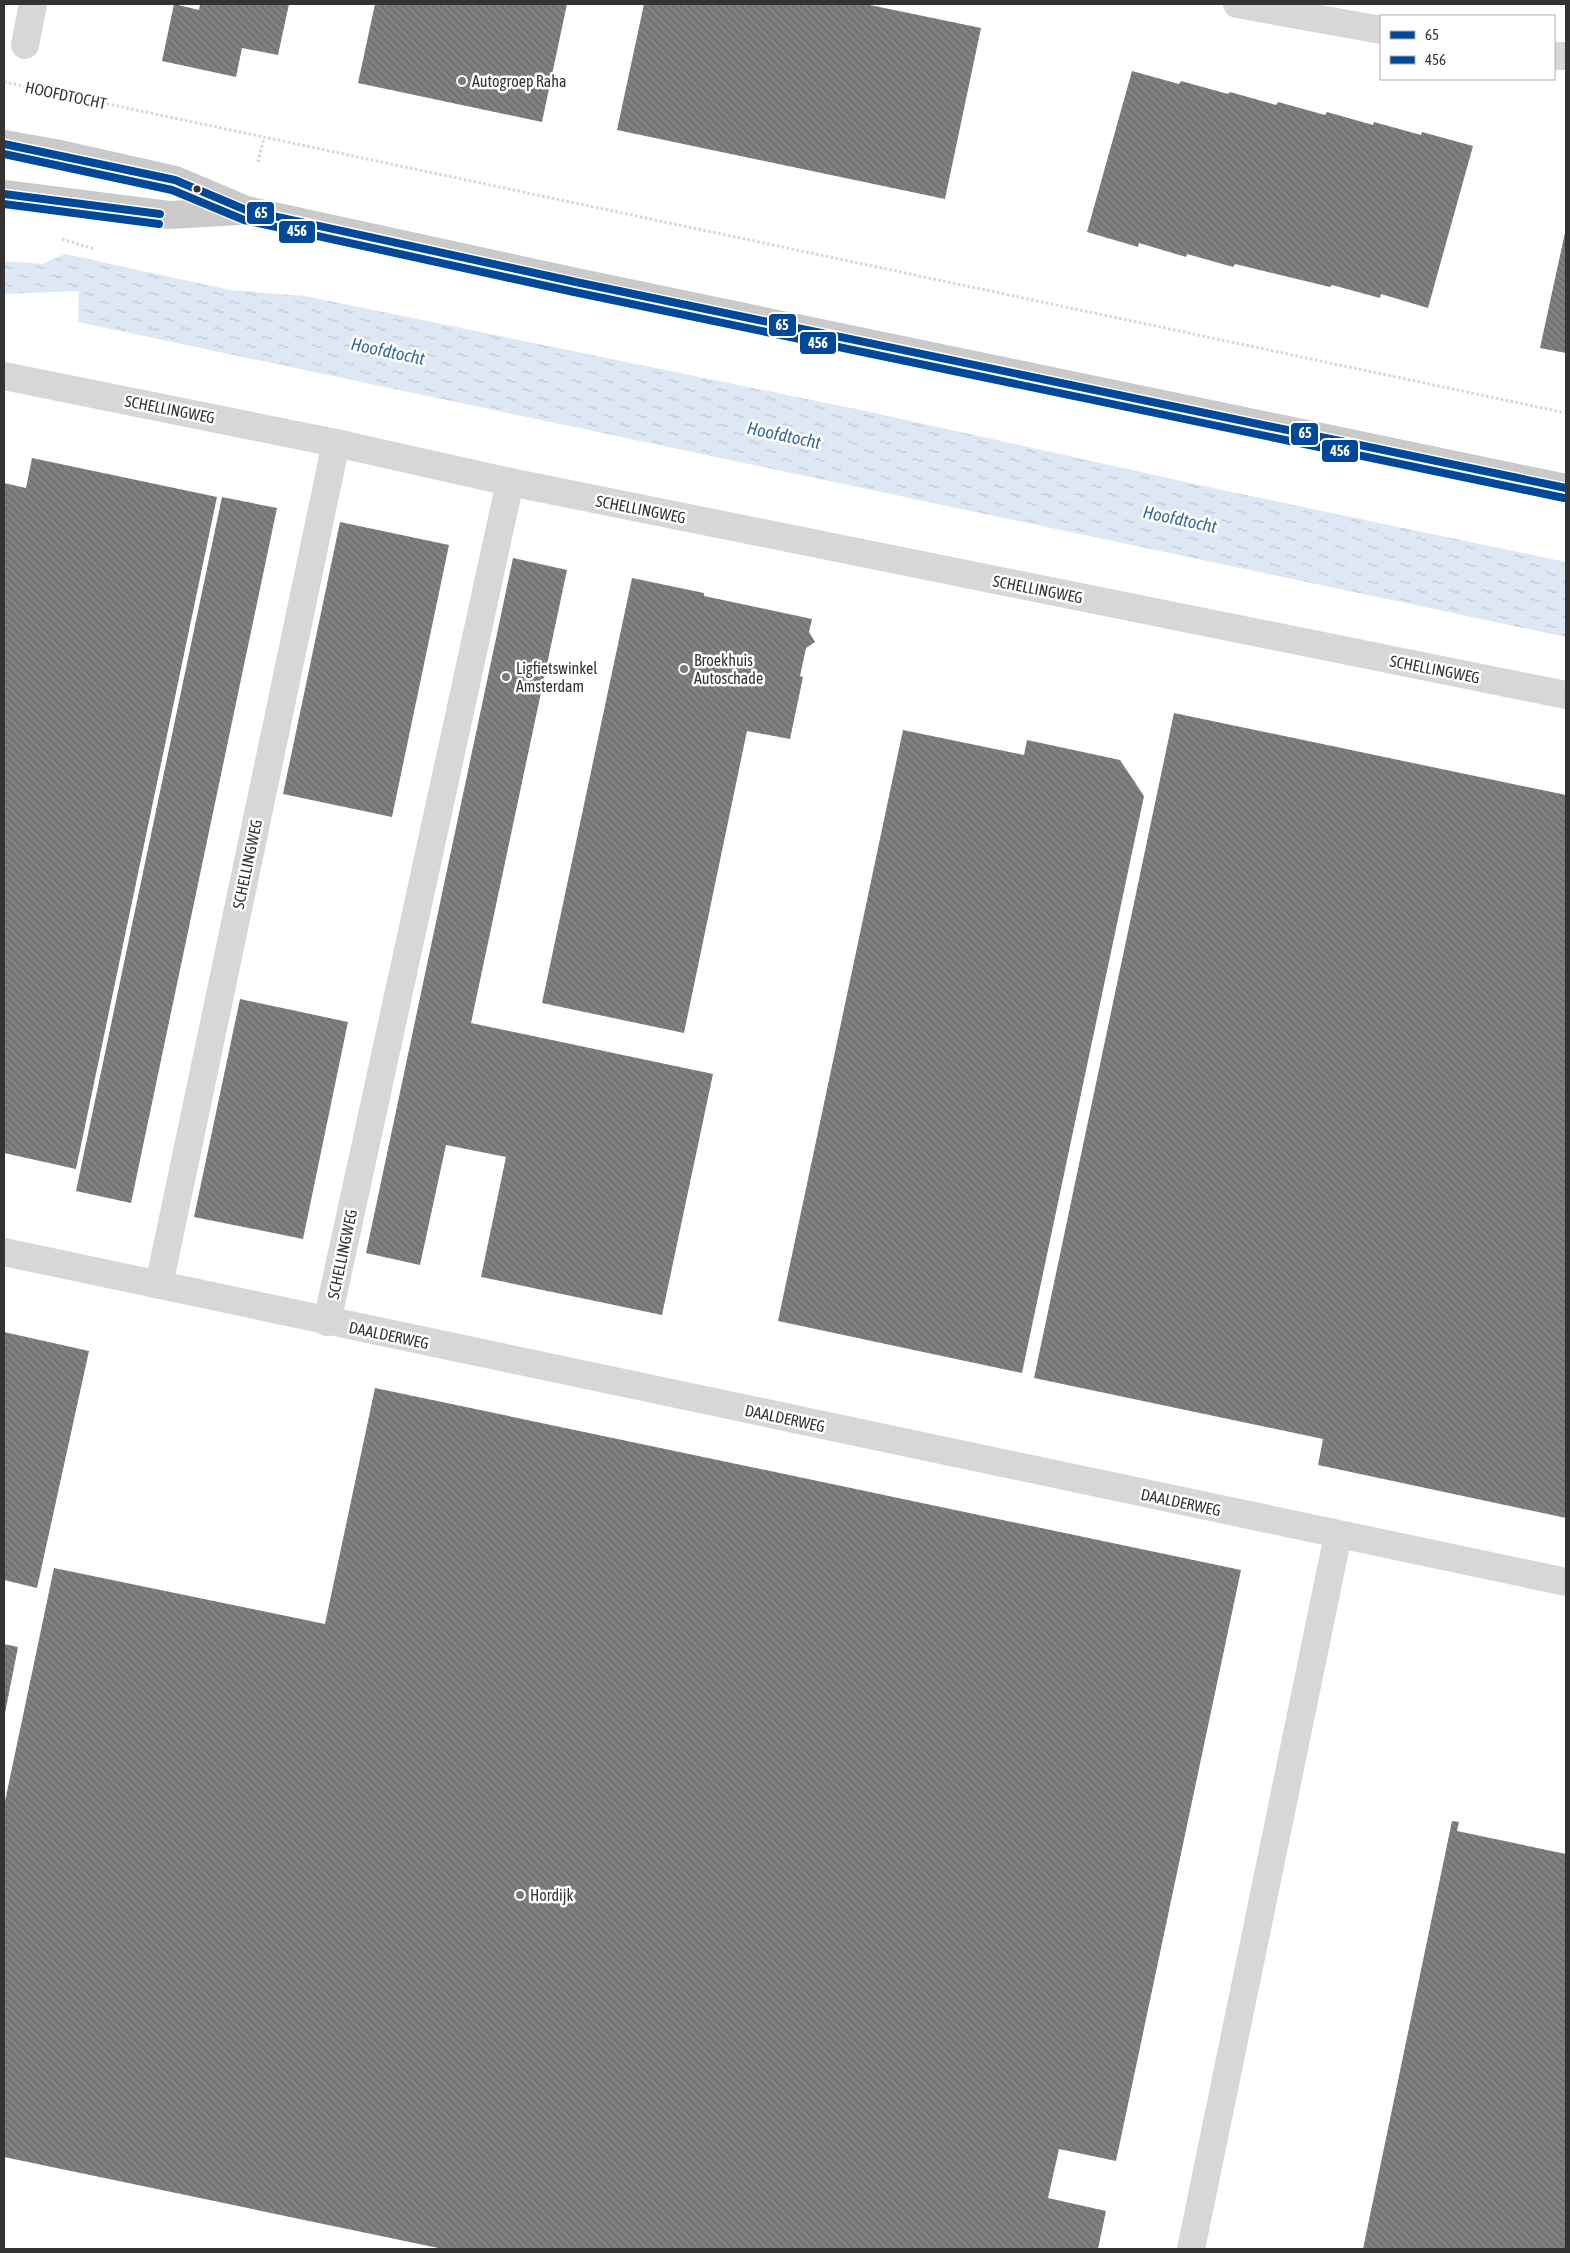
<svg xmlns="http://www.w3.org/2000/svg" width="1570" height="2253" viewBox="0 0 1570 2253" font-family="'Asap Condensed',sans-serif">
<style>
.water{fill:url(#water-ripples)}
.building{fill:url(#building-back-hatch)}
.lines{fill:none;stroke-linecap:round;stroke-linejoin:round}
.path{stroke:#d7d7d7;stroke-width:3;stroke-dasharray:2.5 2.5;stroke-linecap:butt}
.minor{stroke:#d7d7d7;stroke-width:28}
.major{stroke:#cacaca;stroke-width:28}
.bus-1-casing{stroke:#fff;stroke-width:11}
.bus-2-casing{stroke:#fff;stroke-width:11}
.bus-1{stroke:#004899;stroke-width:8}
.bus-2{stroke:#004899;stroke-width:8}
.poi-dot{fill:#7a7a7a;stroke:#fff;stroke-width:2}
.bus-dot{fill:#333;stroke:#fff;stroke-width:2}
.labels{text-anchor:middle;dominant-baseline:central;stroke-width:5;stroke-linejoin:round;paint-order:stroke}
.poi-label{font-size:16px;fill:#333;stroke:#fff;text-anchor:start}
.street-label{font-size:16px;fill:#333;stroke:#fff}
.water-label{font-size:18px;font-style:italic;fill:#3b6b9b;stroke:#fff}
.line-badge{stroke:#fff;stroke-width:2}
.badge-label{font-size:14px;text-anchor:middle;font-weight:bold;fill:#fff}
</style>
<defs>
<pattern id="water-ripples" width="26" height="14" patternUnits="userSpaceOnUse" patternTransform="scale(1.25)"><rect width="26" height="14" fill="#dde8f4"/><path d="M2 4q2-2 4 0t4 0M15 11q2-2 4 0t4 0" fill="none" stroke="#bec7d2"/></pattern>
<pattern id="building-back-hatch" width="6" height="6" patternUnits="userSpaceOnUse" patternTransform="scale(1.25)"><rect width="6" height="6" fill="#818181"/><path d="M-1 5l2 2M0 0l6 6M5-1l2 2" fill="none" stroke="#6a6a6a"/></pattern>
</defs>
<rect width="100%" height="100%" fill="#fff"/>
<polygon class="water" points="65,254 230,290 305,296 870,412 1222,490 1566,562 1566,637 78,322 79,291 4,294 4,261 42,264"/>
<g class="building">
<polygon points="174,4 199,10 200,4 289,4 278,55 242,48 236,77 162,61"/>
<polygon points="375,4 567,4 542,122 358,83"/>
<polygon points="644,4 865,4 981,28 945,199 617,130"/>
<polygon points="1132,71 1179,84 1181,81 1228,94 1230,92 1276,105 1278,102 1325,115 1327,112 1373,125 1374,122 1421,135 1422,132 1473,146 1428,308 1381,294 1380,298 1332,285 1330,287 1235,264 1233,267 1187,254 1186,257 1139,243 1138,247 1087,232"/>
<polygon points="1566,228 1566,353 1540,348"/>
<polygon points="32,458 217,497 76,1169 4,1153 4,483 26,488"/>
<polygon points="222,497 277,508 131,1203 76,1191"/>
<polygon points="340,522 449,545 392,817 283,794"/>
<polygon points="513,558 567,570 471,1023 713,1074 662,1315 481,1277 506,1157 446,1145 420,1265 366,1253"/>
<polygon points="632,578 704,593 704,596 812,619 809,632 815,642 806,648 800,676 803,677 790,739 747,731 684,1033 542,1003"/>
<polygon points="1174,713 1566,795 1566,1518 1318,1465 1323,1439 1034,1378"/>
<polygon points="903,730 1024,755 1027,740 1120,760 1144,796 1022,1373 778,1321"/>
<polygon points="240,999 348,1022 303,1239 194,1217"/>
<polygon points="4,1332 89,1351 37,1588 4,1580"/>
<polygon points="375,1388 1241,1570 1116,2161 1059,2149 1048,2198 1106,2211 1098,2249 443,2249 4,2157 4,1806 54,1568 325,1624"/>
<polygon points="4,1644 18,1647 5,1713 4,1713"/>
<polygon points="1452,1821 1459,1822 1457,1831 1566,1854 1566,2249 1363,2249"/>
</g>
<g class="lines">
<g class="path">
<polyline points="4,82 1566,413"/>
<polyline points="258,162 264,138"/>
<polyline points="62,239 94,249"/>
</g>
<g class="minor">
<polyline points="1237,4 1381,30"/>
<polyline points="25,45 33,4"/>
<polyline points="1554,56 1566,56"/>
<polyline points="4,376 336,443 510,482 1566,695"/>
<polyline points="4,1252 1566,1582"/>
<polyline points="159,1285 336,443"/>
<polyline points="327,1322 510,482"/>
<polyline points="1191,2249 1338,1535"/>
</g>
<g class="major">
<polyline points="4,144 55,153 175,180 246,210 576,282 1566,488"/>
<polyline points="4,194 169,215 240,211"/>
</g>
<g class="bus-1-casing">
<g id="bus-1">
<polyline points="4,144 175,180 246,210 576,282 1566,488"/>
<polyline points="4,194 160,214"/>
</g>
</g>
<g class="bus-2-casing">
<g id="bus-2">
<polyline points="4,154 172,190 244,220 574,292 1564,498"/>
<polyline points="4,204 159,224"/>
</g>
</g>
<use href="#bus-1" class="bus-1"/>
<use href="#bus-2" class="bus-2"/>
</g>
<g class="poi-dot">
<circle cx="462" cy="81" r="5"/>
<circle cx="684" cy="669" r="5"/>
<circle cx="506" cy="677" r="5"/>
<circle cx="520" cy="1895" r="5"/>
</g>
<circle class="bus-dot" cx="197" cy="189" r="4.5"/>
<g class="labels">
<g class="poi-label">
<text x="472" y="81">Autogroep Raha</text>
<text x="694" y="660">Broekhuis<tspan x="694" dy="18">Autoschade</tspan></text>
<text x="516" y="668">Ligfietswinkel<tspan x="516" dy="18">Amsterdam</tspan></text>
<text x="530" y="1895">Hordijk</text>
</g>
<g class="street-label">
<text transform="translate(66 95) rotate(12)">HOOFDTOCHT</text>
<text transform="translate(170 409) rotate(11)">SCHELLINGWEG</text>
<text transform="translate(641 509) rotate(11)">SCHELLINGWEG</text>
<text transform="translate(1038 589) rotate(11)">SCHELLINGWEG</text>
<text transform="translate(1435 669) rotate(11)">SCHELLINGWEG</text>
<text transform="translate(247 864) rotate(-78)">SCHELLINGWEG</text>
<text transform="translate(342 1254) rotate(-78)">SCHELLINGWEG</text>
<text transform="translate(389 1335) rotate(12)">DAALDERWEG</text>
<text transform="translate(785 1418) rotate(12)">DAALDERWEG</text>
<text transform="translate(1181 1502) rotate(12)">DAALDERWEG</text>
</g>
<g class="water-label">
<text transform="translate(388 351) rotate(12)">Hoofdtocht</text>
<text transform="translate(784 435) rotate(12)">Hoofdtocht</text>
<text transform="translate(1180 519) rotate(12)">Hoofdtocht</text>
</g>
</g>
<g class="line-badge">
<rect x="246" y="201" width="29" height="24" rx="5" fill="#004899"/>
<rect x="278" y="220" width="38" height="24" rx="5" fill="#004899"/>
<rect x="768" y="313" width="29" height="24" rx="5" fill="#004899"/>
<rect x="799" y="331" width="38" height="24" rx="5" fill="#004899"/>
<rect x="1290" y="422" width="29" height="24" rx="5" fill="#004899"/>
<rect x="1321" y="439" width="38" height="24" rx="5" fill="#004899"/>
</g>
<g class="badge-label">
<text x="261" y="218">65</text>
<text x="297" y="236">456</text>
<text x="782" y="330">65</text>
<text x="818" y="348">456</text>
<text x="1305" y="438">65</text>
<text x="1340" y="456">456</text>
</g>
<rect width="1570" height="2253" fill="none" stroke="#333333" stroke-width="10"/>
<rect x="1380" y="15" width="175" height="65" fill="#ffffff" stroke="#adadad"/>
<rect x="1390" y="31" width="25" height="8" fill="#004899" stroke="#adadad"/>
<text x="1425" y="40" font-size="15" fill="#333333">65</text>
<rect x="1390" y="56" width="25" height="8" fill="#004899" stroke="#adadad"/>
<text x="1425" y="65" font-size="15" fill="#333333">456</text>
</svg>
